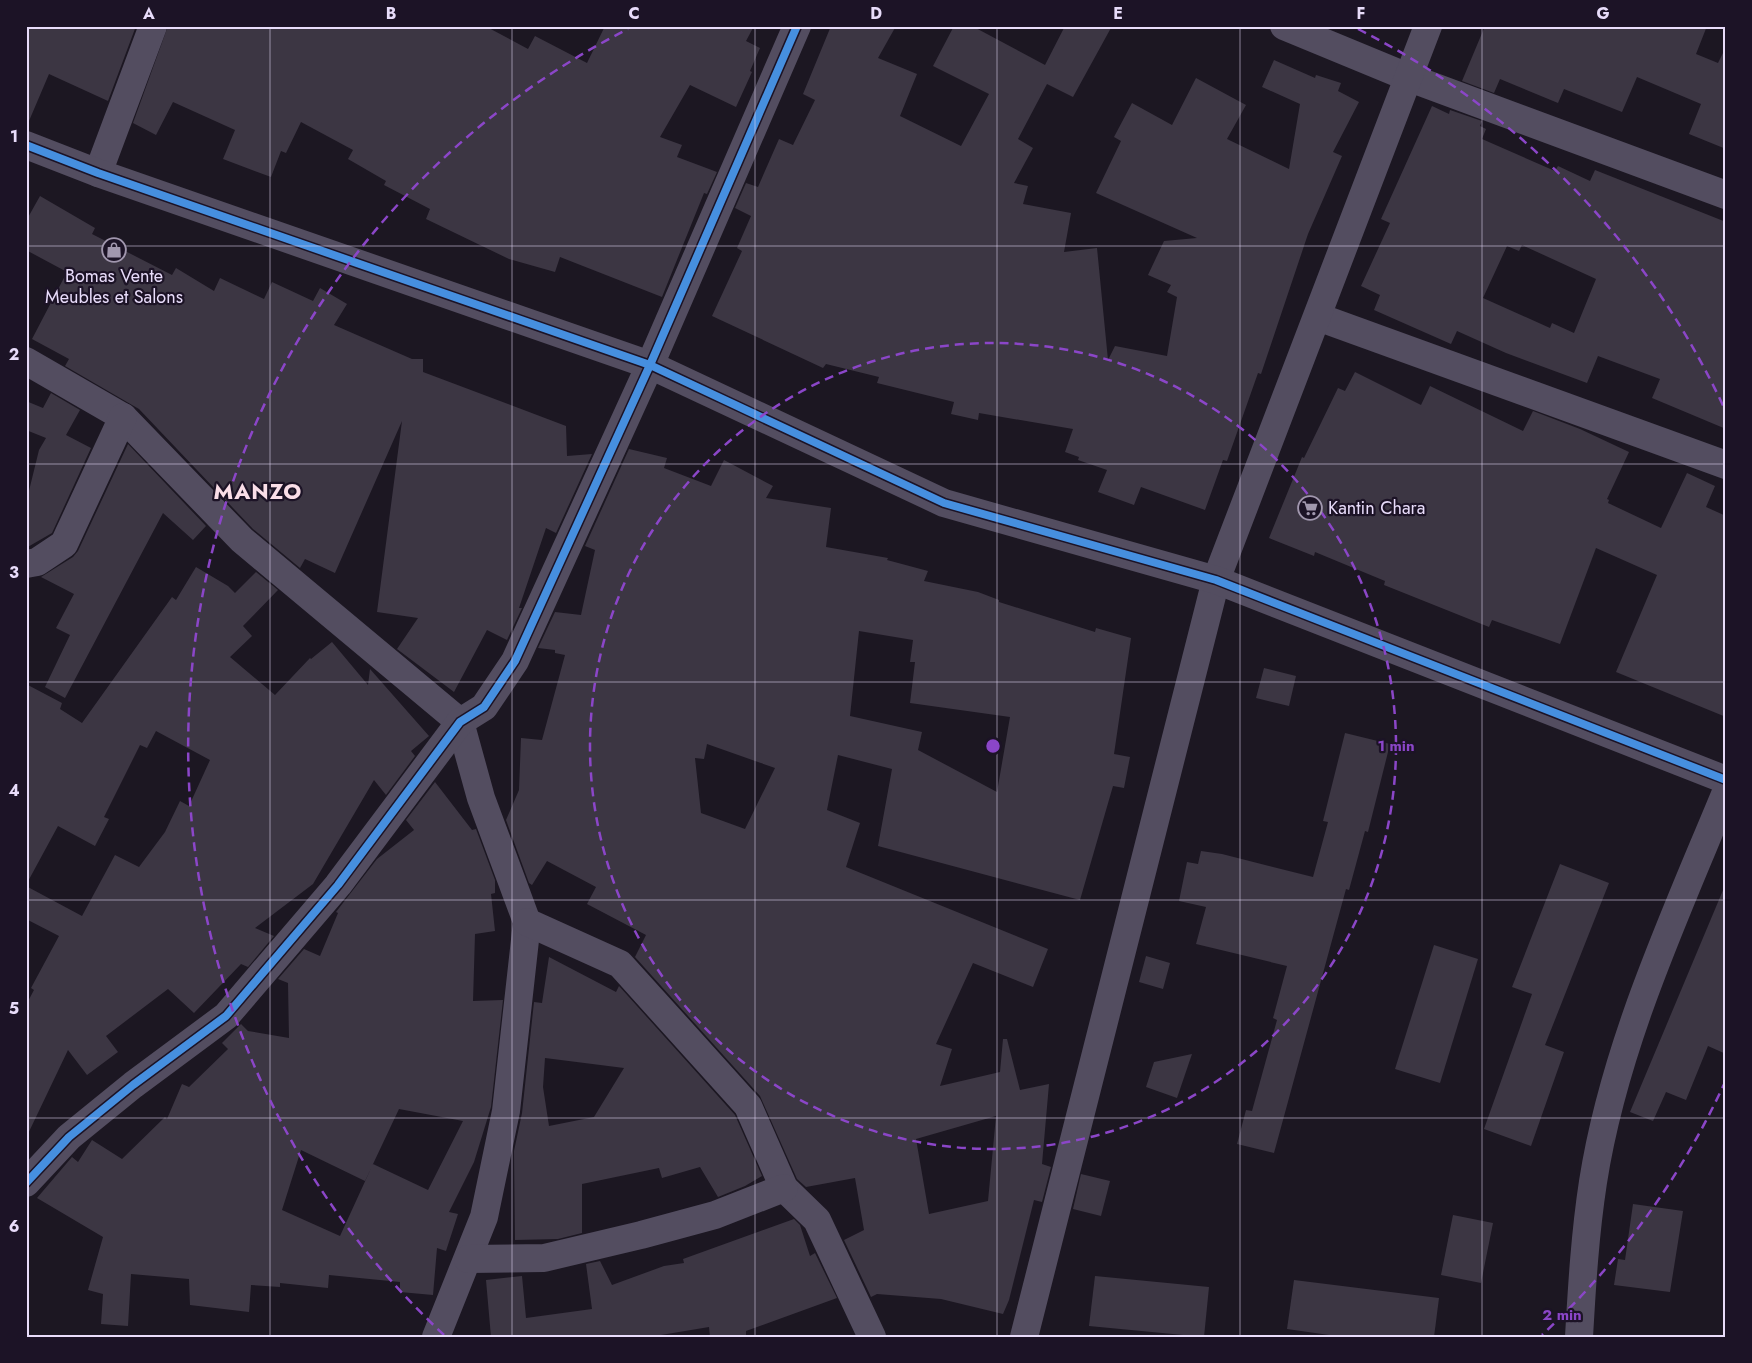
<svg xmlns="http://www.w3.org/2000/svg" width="1752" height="1363" viewBox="0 0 1752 1363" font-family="Jost,sans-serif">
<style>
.building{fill:#3c3643;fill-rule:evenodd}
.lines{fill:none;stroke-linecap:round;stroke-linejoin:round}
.minor{stroke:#534d60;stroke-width:28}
.tertiary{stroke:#534d60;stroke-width:28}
.cycleway-casing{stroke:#1c1326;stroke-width:11}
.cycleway{stroke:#468fdf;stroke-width:8}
.grid{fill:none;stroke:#e8dcfa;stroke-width:1;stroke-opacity:0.55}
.ring{fill:none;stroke:#8b46c8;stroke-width:2.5;stroke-dasharray:9 6}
.labels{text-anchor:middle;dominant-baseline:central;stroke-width:4.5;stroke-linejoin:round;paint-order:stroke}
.poi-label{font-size:18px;fill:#e8dcfa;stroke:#1c1326}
.district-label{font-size:22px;font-weight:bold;letter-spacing:1px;fill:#fadee8;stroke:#1c1326}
.centre{fill:#8b46c8;stroke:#1c1326;stroke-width:2.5}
.ring-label{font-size:15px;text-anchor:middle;font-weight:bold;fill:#8b46c8;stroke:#1c1326;stroke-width:4.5;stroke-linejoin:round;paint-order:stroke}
.neatline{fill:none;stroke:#e8dcfa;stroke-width:2}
.grid-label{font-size:16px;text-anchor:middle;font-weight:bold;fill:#e8dcfa}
</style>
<rect width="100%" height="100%" fill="#1c1722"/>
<g class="building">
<polygon points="26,26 136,26 108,101 49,74 26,128"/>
<polygon points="168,26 485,26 528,49 535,36 587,63 605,26 754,26 746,41 760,48 750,71 752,72 736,107 690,85 660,137 682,145 677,157 717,172 707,194 704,193 662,297 560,257 555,272 509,259 426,219 430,209 384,185 386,181 348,159 353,150 301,122 286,153 281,151 271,177 223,159 235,130 173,102 156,135 133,123"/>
<polygon points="831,26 896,26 878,58 917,74 900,116 961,146 989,94 933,66 954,26 972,26 1045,65 1065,26 1112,26 1073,97 1047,84 1018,139 1033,148 1014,183 1028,186 1023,204 1071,213 1064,252 1097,248 1108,360 1115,346 1167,356 1177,297 1167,292 1171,285 1148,275 1164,241 1197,238 1096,193 1121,141 1114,137 1132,103 1172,125 1196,78 1246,105 1227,139 1289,169 1300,104 1262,87 1274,60 1315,78 1316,75 1341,83 1338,91 1359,102 1333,152 1342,156 1308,234 1261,374 1258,373 1227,461 1223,460 1205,510 1141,487 1134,505 1098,492 1107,470 1078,460 1079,457 1065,452 1073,429 979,413 978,420 951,414 954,402 877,383 879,377 826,364 823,368 712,316 742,251 737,248 751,216 735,208 746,183 758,187 779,139 793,145 815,100 803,94"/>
<polygon points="1485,26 1707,26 1696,54 1718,63 1726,47 1726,149 1689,134 1701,104 1637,77 1622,112 1564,89 1558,103 1500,79 1494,93 1462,81"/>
<path d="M1432,106L1449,114L1450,110L1482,121L1480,126L1486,129L1482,139L1555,171L1558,166L1590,181L1595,170L1726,222V429L1652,398L1660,379L1598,356L1587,383L1506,353L1457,331L1451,344L1374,310L1380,295L1361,286L1390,223L1381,219ZM1522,245L1596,279L1574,333L1552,323L1550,328L1483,298L1507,246L1519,251Z"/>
<polygon points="40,196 95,228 92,234 172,275 176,268 214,291 220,278 264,299 272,282 313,301 320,288 347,304 334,325 412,359 423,359 423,372 566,426 567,456 592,454 556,533 546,528 519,608 522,608 507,640 487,630 454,692 397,649 418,618 377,612 402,421 335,573 305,559 300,568 253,529 139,409 65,366 69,359 32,339 67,272 26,250 26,221"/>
<polygon points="1355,372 1421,405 1430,386 1523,431 1533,411 1580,429 1629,452 1607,499 1609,500 1608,503 1661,528 1687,473 1715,486 1706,507 1726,516 1726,717 1616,672 1657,575 1596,548 1560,644 1492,620 1489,627 1384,585 1385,581 1315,552 1314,556 1269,538 1302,457 1304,458 1338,388 1345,391"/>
<polygon points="51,393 80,410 66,435 91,448 52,533 26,548 26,503 39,450 46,438 26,430 26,401 43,408"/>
<polygon points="128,444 206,526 193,540 163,513 65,698 45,687 70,635 56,628 74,594 41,577 73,557 78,551"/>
<path d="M629,449L667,458L664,468L711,486L724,460L773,486L766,498L831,508L826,547L888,558L887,560L928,571L924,581L978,592L999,600V602L1095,632L1096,628L1131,638L1114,754L1130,757L1124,788L1113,786L1080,900L878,846L892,769L838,755L827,810L860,823L846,867L1048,949L1033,987L973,963L936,1044L952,1049L940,1086L1000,1072L1003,1039H1007L1020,1090L1049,1084L1042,1164L1051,1167L1042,1202L1034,1200L1009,1300L1003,1314L941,1299L877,1294L871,1297L844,1240L864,1230L855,1178L806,1187L797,1179L760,1096L635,957L646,935L587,904L596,887L547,861L532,885L529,883L506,820L519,790L521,738L542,740L565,655L555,653V650L538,648L555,612L581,615L595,550L585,546ZM859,631L913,640L910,662H915L910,703L1010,717L997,792L918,750L922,732L850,716ZM707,744L775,768L745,829L701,813L695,758L704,759ZM996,1116L988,1201L929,1214L916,1139Z"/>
<polygon points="196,567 228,586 235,593 256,572 278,590 243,626 252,636 230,657 275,695 310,658 311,659 332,642 368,685 370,669 429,736 411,751 415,756 386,795 374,780 313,884 255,928 274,936 248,967 241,964 194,1013 168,989 106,1036 118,1052 87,1075 68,1050 26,1138 26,1005 34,990 31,988 59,936 26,919 26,886 82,916 115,855 139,867 165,832 180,801 189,806 210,760 156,731 147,748 140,745 104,817 109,819 95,846 58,826 26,885 26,684 62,703 60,709 82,723 172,597 176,600"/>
<polygon points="1264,668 1296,676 1289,706 1256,698"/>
<polygon points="1345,733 1390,744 1368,832 1365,831 1349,890 1346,889 1274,1153 1237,1144 1246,1110 1252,1111 1277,1020 1273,1018 1287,966 1196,944 1206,907 1179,901 1187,862 1198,864 1201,851 1222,854 1313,877 1328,822 1323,821"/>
<path d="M435,782L472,830L476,829L495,880V893L491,894L495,931L475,934L473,1001L503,1000L491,1107L474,1162L449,1212L458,1214L446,1251L437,1248L433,1295L400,1292V1282L329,1275L328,1288L280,1283V1287L251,1285L249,1312L190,1305L189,1279L131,1274L128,1326L101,1324L103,1294L88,1290L103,1237L37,1198L72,1157L78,1162L92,1140L122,1159L165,1117L167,1119L182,1084L189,1087L228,1049L222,1043L241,1024L248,1031L289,1038L288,983L278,979L304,949L320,956L338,913L336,912L377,859L414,830L406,820ZM399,1109L463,1121L428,1190L373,1164L340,1236L282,1210L301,1150L365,1181Z"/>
<polygon points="1560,864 1609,883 1545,1045 1564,1052 1531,1146 1484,1129 1532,994 1512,987"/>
<polygon points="1726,883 1726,1054 1708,1046 1686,1100 1666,1092 1653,1121 1630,1112"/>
<polygon points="1434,945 1478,959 1440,1083 1395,1069"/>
<polygon points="1146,956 1170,963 1163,989 1139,982"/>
<path d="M549,957L616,992L619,986L735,1115L762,1176L745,1186L718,1197L700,1167L662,1178L659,1168L582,1184V1233L558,1239L515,1240L514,1151L522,1113L534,1002L542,1003ZM545,1058L624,1068L594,1117L549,1126L543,1087Z"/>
<polygon points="1192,1054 1177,1098 1146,1087 1154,1062"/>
<polygon points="1081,1174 1110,1181 1101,1216 1073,1209"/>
<polygon points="1633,1204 1683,1211 1670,1292 1614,1285 1618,1259 1625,1260"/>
<polygon points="1453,1215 1493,1223 1481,1283 1441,1275"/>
<polygon points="794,1219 800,1225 810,1256 815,1253 837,1298 746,1331 746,1337 710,1337 709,1327 649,1337 491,1337 486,1280 522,1276 526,1318 592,1309 586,1264 600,1261 612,1285 664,1266 684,1263 683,1259"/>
<polygon points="1095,1276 1209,1287 1204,1337 1089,1326"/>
<polygon points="1294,1280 1439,1298 1434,1337 1343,1337 1287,1329"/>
</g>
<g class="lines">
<g class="minor">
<polyline points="1284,26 1410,78 1726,195"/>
<polyline points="98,173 153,26"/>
<polyline points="1318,317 1726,465"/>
<polyline points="26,361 123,417 242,540 460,722 481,798 527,922 506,1111 484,1217 436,1337"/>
<polyline points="26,564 37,562 64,544 123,417"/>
<polyline points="527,922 620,964 748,1106 784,1188 817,1220 872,1337"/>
<polyline points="26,1183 69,1137 133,1085 226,1016 338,885 460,722 484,707 515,661 650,365 797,26"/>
<polyline points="468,1259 544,1258 641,1235 715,1215 784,1188"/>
<polyline points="1024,1337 1216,580 1428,26"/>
</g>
<g class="tertiary">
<polyline points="26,145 98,173 650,365 944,503 1216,580 1726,780"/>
<path d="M1579,1337C1582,1285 1585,1234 1593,1182C1614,1047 1674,918 1726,792"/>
</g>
<g class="cycleway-casing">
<g id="cycleway">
<polyline points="26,145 98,173 650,365 944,503 1216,580 1726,780"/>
<polyline points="26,1183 69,1137 133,1085 226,1016 338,885 460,722 484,707 515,661 650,365 797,26"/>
</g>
</g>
<use href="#cycleway" class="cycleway"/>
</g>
<path class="grid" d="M270,26V1337M512,26V1337M755,26V1337M997,26V1337M1240,26V1337M1482,26V1337M26,246H1726M26,464H1726M26,682H1726M26,900H1726M26,1118H1726"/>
<g class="ring">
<circle cx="993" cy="746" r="403"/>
<path d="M1726 1080A805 805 0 0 1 1542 1335M444 1335A805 805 0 0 1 628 29M1358 29A805 805 0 0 1 1726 412"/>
</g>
<defs>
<g id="shop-ring" transform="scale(1.25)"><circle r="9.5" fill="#1c1326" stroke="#a197ae" stroke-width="1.5"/><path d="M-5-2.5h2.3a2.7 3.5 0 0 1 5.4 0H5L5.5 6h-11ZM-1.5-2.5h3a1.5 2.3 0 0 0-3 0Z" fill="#a197ae"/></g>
<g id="supermarket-ring" transform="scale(1.25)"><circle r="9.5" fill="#1c1326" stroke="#a197ae" stroke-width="1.5"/><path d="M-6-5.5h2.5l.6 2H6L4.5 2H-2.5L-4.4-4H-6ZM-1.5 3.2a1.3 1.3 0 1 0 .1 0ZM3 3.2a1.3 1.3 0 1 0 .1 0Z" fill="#a197ae"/></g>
</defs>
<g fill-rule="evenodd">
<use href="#shop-ring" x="114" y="250"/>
<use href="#supermarket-ring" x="1310" y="508"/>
</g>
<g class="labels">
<g class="poi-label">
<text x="114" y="276">Bomas Vente<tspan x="114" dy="21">Meubles et Salons</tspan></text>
<text x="1328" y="508" text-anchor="start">Kantin Chara</text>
</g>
<g class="district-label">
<text x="258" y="491">MANZO</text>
</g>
</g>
<circle cx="993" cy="746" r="8" class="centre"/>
<g class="ring-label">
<text x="1396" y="751">1 min</text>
<text x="1562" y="1320">2 min</text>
</g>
<rect width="1752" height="1363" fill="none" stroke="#1c1326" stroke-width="55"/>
<rect x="28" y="28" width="1696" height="1308" class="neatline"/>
<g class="grid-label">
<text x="149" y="19">A</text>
<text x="391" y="19">B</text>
<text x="634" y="19">C</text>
<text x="876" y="19">D</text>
<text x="1118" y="19">E</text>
<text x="1361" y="19">F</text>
<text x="1603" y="19">G</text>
<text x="14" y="142">1</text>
<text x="14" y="360">2</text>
<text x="14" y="578">3</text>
<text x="14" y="796">4</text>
<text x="14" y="1014">5</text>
<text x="14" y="1232">6</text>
</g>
</svg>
